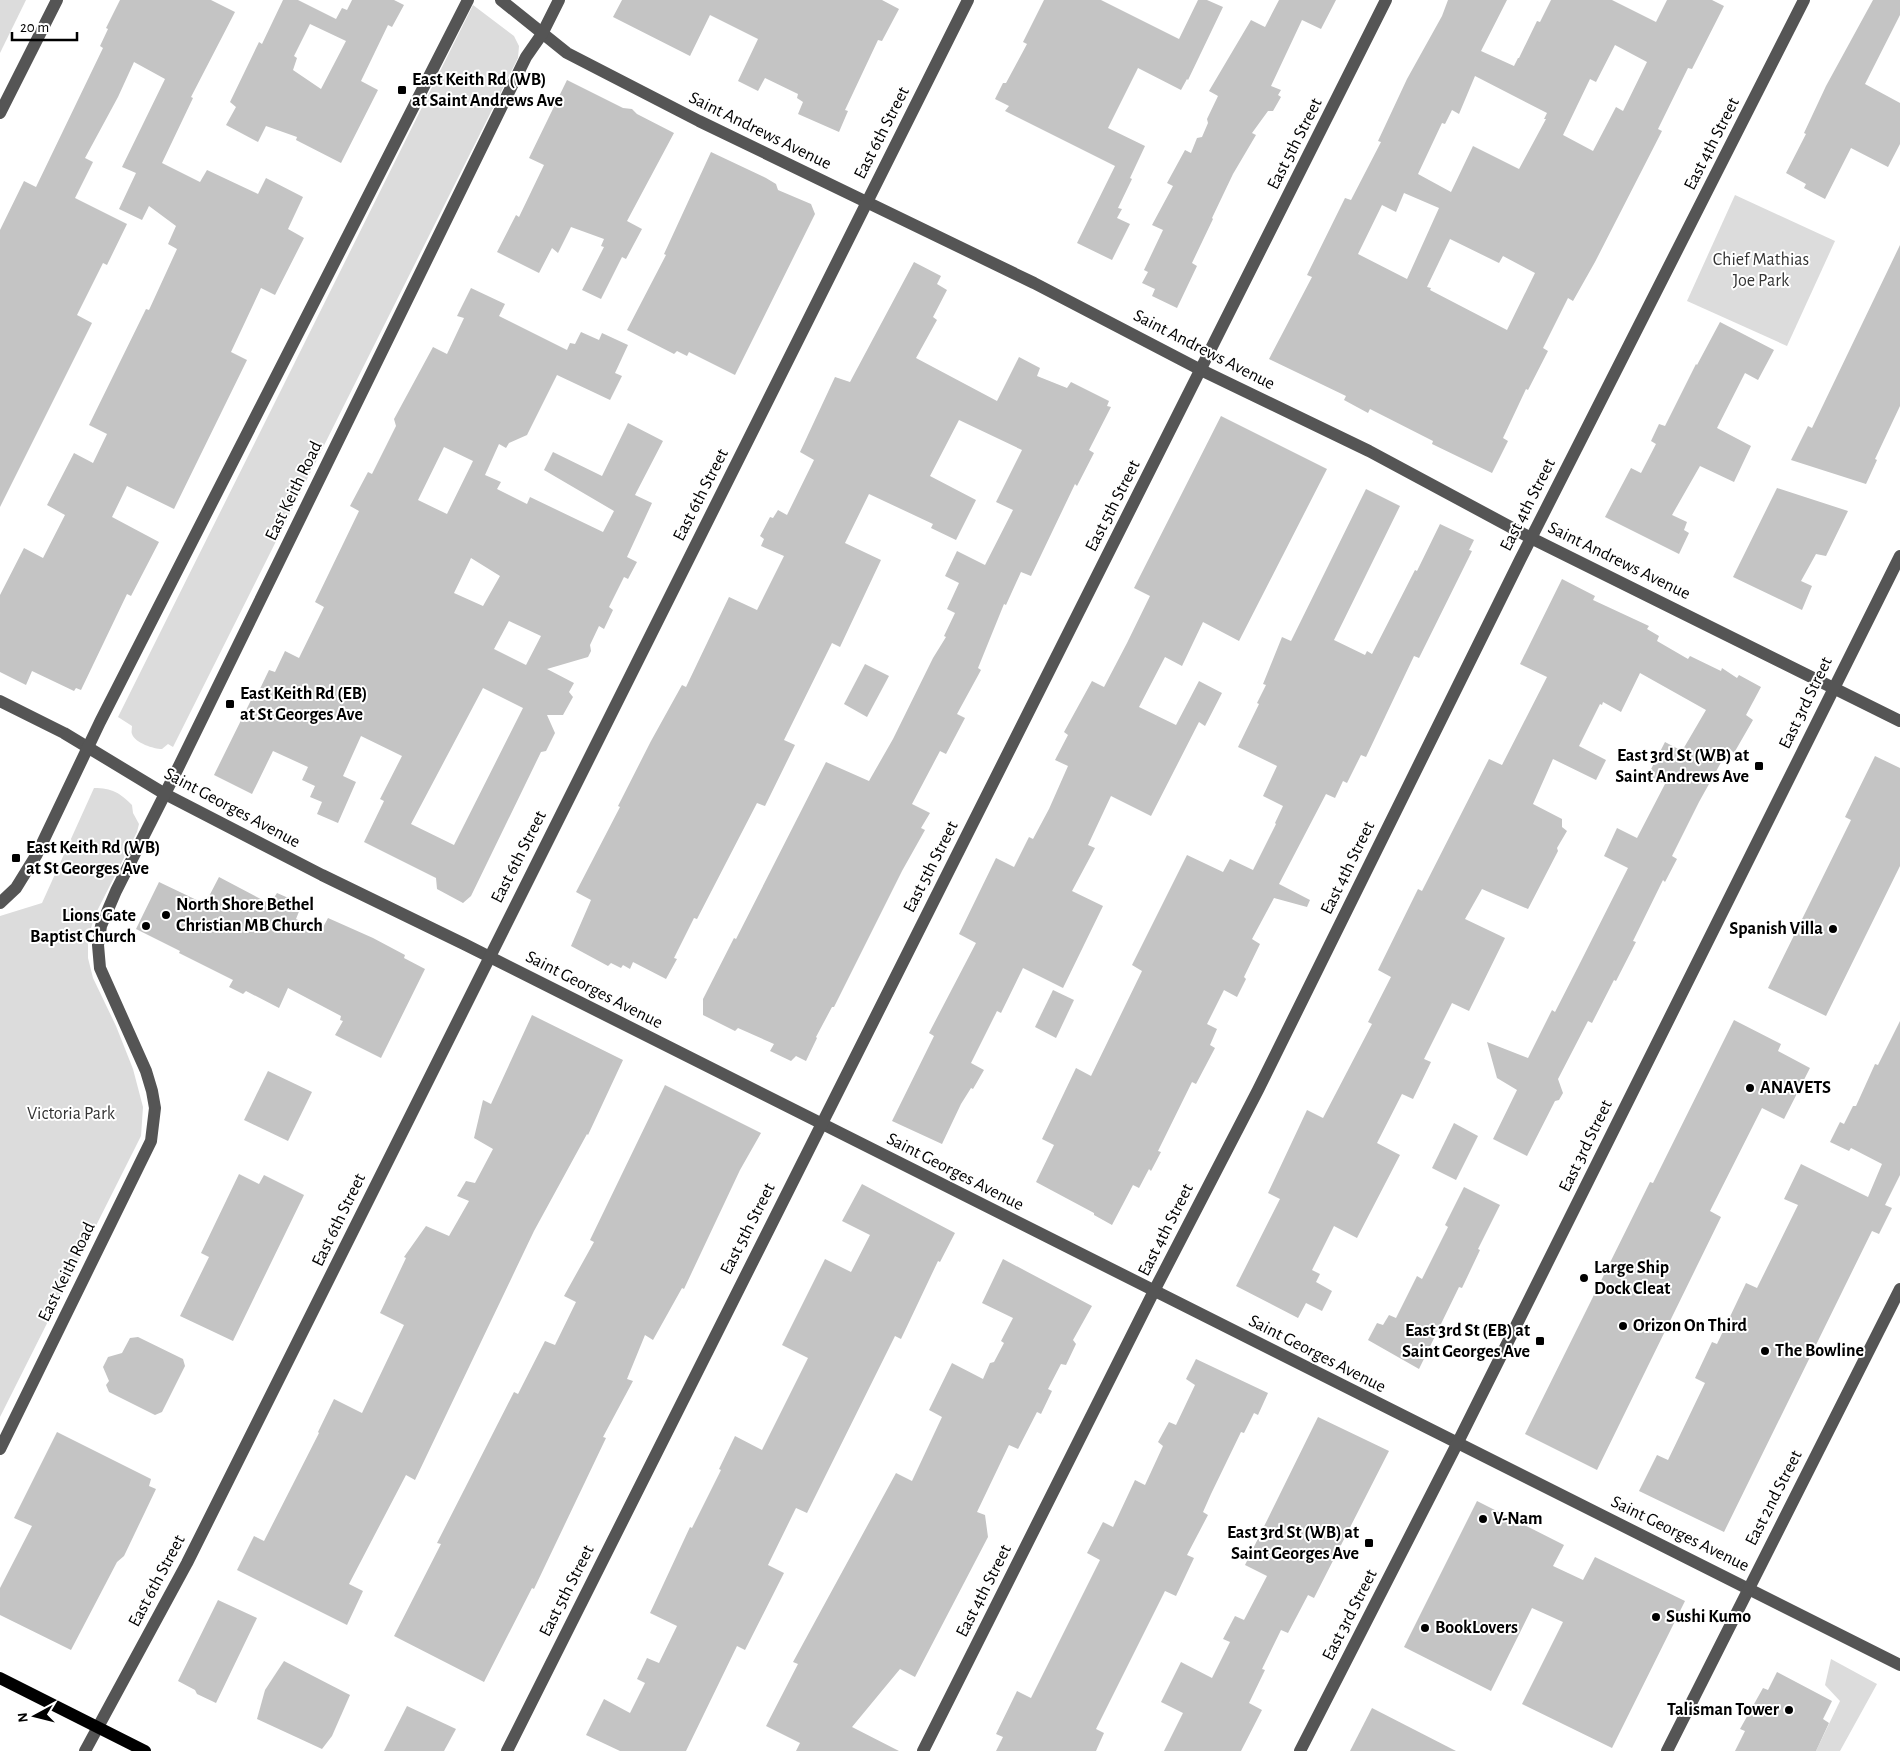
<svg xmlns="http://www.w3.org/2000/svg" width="1900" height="1751" viewBox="0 0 1900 1751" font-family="'Alegreya Sans',sans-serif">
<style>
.green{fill:#dcdcdc}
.building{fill:#c4c4c4;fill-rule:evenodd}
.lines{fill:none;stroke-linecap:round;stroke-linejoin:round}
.minor{stroke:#555;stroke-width:12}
.major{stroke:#000;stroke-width:12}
.poi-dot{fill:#000;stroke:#fff;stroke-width:2}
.labels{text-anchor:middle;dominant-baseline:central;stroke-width:4;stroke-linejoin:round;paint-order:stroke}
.poi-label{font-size:18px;font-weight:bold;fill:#000;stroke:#fff;text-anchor:start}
.street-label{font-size:18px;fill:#000;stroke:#fff}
.park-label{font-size:18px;fill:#333;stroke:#fff}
</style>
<rect width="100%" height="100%" fill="#fff"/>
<g class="green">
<polygon points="0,0 26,0 0,53"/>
<path d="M473,5L514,36L519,46L518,58L173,747L168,744L162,749C154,749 135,743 132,734C131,732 132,729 132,726L118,717Z"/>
<polygon points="1735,195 1835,241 1787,346 1687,301"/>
<path d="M94,788C112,788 120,793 132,805L133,813L139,824L137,832L95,915L88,938V958L93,978L116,1026L133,1069L143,1107L141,1136L0,1417V916L42,903Z"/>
<polygon points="1831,1659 1877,1684 1840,1751 1816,1751 1840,1701 1825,1685"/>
</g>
<g class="building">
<polygon points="120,0 211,0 235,12 191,97 193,98 162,163 200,182 207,170 258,194 266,178 303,197 288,229 304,238 275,295 261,288 231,352 247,360 174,509 127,486 112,517 159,542 131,596 127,594 81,690 76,688 74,691 32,671 26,685 0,672 0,595 24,548 43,558 65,515 47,505 74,453 93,463 107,434 89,425 146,309 149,310 177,249 168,244 176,226 149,206 142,220 119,209 136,173 122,167 165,79 134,62 118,97 85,158 93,162 75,198 127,224 107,265 103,263 77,315 92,323 0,507 0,230 24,181 36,187 103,48 100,46 108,29 106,28"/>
<path d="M283,0H298L336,19L342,8L347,10L352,0H394L404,5L392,27L388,25L361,81L378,90L341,163L296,140L297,137L266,126L258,142L226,125L236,107L230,102L259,42L262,44ZM310,24L346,41L321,89L293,70L297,58L294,56Z"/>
<polygon points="622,0 882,0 899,9 882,41 878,40 845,110 848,111 839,132 798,114 803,102 797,98 798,94 765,78 758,91 738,81 758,39 710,15 690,56 613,17"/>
<polygon points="1044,0 1101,0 1179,39 1198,0 1207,0 1223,7 1188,80 1187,79 1181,90 1138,68 1108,128 1145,146 1130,178 1132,179 1118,208 1122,209 1117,218 1130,224 1112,260 1077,243 1115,166 1005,111 1009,106 995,99 1003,83 1006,83 1027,44 1023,42"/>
<polygon points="1279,0 1336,0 1321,29 1302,20 1271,86 1281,90 1278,95 1281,97 1273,111 1268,111 1252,133 1256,135 1233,174 1212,218 1213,219 1192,263 1197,266 1177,308 1152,296 1155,289 1142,283 1148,272 1144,270 1163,230 1152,225 1173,186 1167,183 1185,150 1191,153 1197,138 1202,137 1208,123 1207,119 1218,96 1209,91 1251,20 1265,27"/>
<path d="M1448,0H1507L1481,51L1514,66L1518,58H1519L1537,21L1540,22L1551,0H1612L1656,22L1667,0H1712L1724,6L1692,69L1688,68L1658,129L1662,131L1595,262L1573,301L1568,298L1543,348L1548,351L1528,390L1526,389L1503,438L1508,441L1492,473L1432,444L1433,441L1370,409L1368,413L1344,400L1346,396L1269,359L1312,277L1307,275L1345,198L1351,200L1381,142L1378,141L1407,79L1442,16ZM1615,45L1647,62L1623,111L1616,107L1593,151L1563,135L1590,79L1596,82ZM1475,76L1547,113L1544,119H1546L1519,169L1473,146L1451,192L1418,174L1442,123L1445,124L1452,110L1459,114ZM1404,193L1439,208L1407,279L1358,254L1382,205L1396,212ZM1450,239L1499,263L1503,256L1535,273L1507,330L1430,290L1431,288L1427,287Z"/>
<polygon points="1873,0 1900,0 1900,15 1865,84 1900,103 1900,144 1888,167 1851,148 1825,199 1804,188 1806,184 1786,173 1806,134 1804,133 1826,86"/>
<polygon points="567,80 623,108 632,109 637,114 674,133 627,221 642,229 626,259 622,257 601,299 582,290 604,247 601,246 604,239 571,227 558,253 552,248 539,273 497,252 516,215 519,217 544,165 529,158"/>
<polygon points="711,152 766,178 776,184 778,190 811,204 815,214 735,375 689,352 687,356 677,351 674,354 627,330 666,255 664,254"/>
<polygon points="1900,245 1900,406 1875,459 1877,460 1866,484 1791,460 1808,426 1812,428"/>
<polygon points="914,262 941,276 937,284 947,290 933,317 937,320 916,358 997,401 1019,357 1040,368 1037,376 1067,388 1071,382 1109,401 1107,406 1111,407 1089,450 1094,453 1077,486 1075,484 1031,576 1021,572 1006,605 1004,604 978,668 981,670 957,714 965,718 946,754 940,751 912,804 930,813 921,828 925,830 902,871 834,1007 832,1007 816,1037 817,1038 806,1061 796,1056 791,1061 770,1051 774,1044 738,1028 735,1031 703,1015 703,999 734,938 736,939 826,762 869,781 893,739 933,658 946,637 944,636 955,613 947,609 959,583 945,576 957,551 985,565 1013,510 996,502 1022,450 959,420 930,476 976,500 956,540 931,528 933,524 869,494 845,543 881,560 840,647 832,643 784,740 795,745 765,806 757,803 697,919 694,918 674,958 677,959 666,979 633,962 630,969 623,965 621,968 611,963 608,966 571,946 591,900 576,892 620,807 618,806 651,741 682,685 686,687 729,597 757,610 784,556 761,546 764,539 760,536 770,517 773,518 778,510 787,515 814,460 800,452 835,377 850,382"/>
<path d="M471,288L505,304L499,316L567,350L570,343L575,344L581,332L599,340L602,333L628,345L615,373L622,376L610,400L557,375L527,435L509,443L506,448L499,444L485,475L501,482L497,489L527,504L530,497L603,532L614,511L544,470L553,452L602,476L628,423L663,441L635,495L652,503L627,557L637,562L628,579L624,577L609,607L613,610L604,629L599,626L590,645L591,651L588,657L547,669L574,683L569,692L573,697L563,715H547L555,733L546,751L541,752L471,896L463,903L437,889L436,878L364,842L384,801L380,799L402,756L361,736L343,776L356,782L338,823L317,814L322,802L310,797L315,786L302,780L308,767L273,751L252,794L214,775L255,692L258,693L269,670L275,672L285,651L299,658L324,607L315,602L359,511L350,506L368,472L372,474L396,426L394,419L433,347L447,354L464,318L457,316ZM444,447L473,461L447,514L418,500ZM471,558L500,576L483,606L454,593ZM509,621L541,636L526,665L494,649ZM483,688L523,708L454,845L411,824Z"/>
<polygon points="1720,322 1774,350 1758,380 1745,373 1717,428 1751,446 1734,482 1700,466 1672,515 1687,522 1684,530 1689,533 1679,554 1605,517 1631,468 1641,473 1656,444 1651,441 1659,424 1665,426 1696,364 1697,365"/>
<polygon points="1221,416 1327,469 1239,641 1203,622 1182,666 1165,657 1139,707 1176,725 1199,681 1222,693 1205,726 1199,722 1151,816 1111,796 1088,845 1095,848 1072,891 1103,906 1063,988 1023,968 1001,1013 997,1011 971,1063 984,1070 973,1089 971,1088 961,1104 942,1144 892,1121 934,1036 929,1033 976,943 959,934 996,858 1014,867 1029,837 1033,839 1049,809 1068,766 1055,760 1068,735 1064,732 1092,681 1104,687 1127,643 1150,596 1134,588"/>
<polygon points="1777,488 1848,511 1826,556 1816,554 1801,581 1812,586 1802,610 1733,577"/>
<polygon points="1366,489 1400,506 1334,640 1365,655 1367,651 1372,654 1415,570 1417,571 1440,524 1474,540 1469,550 1472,551 1419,658 1414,656 1366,757 1361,755 1347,783 1343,781 1335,798 1326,794 1279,884 1310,900 1307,907 1274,898 1252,939 1260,944 1244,977 1246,979 1237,997 1224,990 1207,1024 1217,1029 1210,1045 1215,1048 1196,1084 1192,1082 1158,1151 1161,1152 1151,1171 1149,1169 1139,1188 1133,1185 1112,1225 1094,1215 1094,1213 1036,1182 1054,1145 1042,1139 1076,1068 1091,1076 1142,971 1132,965 1187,855 1223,872 1230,859 1253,870 1276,824 1275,823 1283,806 1263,796 1277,766 1238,747 1259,704 1257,703 1266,685 1263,684 1282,637 1291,641"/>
<polygon points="1562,579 1595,596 1593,600 1649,626 1647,629 1659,636 1657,641 1688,659 1690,656 1721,671 1722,668 1737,678 1739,675 1761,687 1746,715 1753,720 1734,753 1729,748 1699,802 1672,856 1677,859 1665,882 1663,880 1633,941 1636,942 1616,981 1614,980 1592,1023 1588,1021 1558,1079 1563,1093 1559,1100 1555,1101 1527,1156 1493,1139 1517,1090 1497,1078 1487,1042 1528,1058 1552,1010 1555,1012 1577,969 1628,868 1604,856 1617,828 1637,838 1665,784 1648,775 1665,742 1682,751 1706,710 1640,673 1621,712 1603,702 1602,705 1600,704 1579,746 1606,760 1596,780 1553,759 1533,804 1562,819 1562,827 1567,831 1557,848 1558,851 1528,909 1482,889 1465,919 1505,938 1469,1011 1452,1003 1424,1059 1431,1062 1413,1099 1402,1094 1377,1143 1400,1155 1357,1238 1334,1226 1312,1270 1320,1274 1316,1282 1332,1291 1322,1311 1306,1303 1298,1318 1236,1286 1280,1199 1268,1193 1307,1110 1323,1118 1372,1024 1368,1022 1391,977 1378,970 1418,889 1422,891 1489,759 1502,765 1547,677 1520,664"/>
<polygon points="865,664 889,676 867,717 844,704"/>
<polygon points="1875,756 1900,768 1900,866 1826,1016 1768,988 1851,820 1845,817"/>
<polygon points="219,877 270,904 277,893 293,900 302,904 296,919 321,931 328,918 373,938 405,955 404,958 425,969 381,1058 335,1035 343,1021 340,1020 341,1016 288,988 279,1008 246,991 243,994 229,987 233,980 179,953 180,951 136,929 159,882 205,904"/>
<polygon points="1053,990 1074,1000 1056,1038 1035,1027"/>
<polygon points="532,1015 623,1060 588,1135 587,1134 534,1231 415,1480 406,1475 349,1584 363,1591 347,1625 237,1570 254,1536 264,1541 319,1433 318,1432 334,1399 362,1413 404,1325 380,1313 406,1258 404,1257 426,1226 449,1236 469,1201 457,1196 466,1181 475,1183 493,1149 474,1138 483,1100 491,1104"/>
<polygon points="1734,1020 1781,1044 1778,1051 1810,1068 1784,1119 1762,1108 1710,1211 1721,1217 1597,1470 1525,1434 1650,1182 1653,1183"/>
<polygon points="1900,1021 1900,1175 1885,1205 1892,1208 1879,1234 1872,1231 1724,1532 1639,1491 1657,1455 1668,1460 1705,1383 1695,1378 1712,1342 1717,1344 1746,1283 1757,1288 1798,1205 1784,1199 1801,1164 1868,1197 1882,1164 1851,1148 1849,1151 1830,1142 1840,1122 1844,1124 1853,1106 1856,1106 1875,1064 1878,1065"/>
<polygon points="268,1071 312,1092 288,1141 244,1120"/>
<polygon points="665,1085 761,1133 740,1170 684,1289 682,1288 653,1340 645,1335 627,1379 633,1381 603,1437 606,1438 534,1589 532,1588 484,1682 394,1636 441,1544 437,1543 514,1392 518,1394 545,1341 555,1345 576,1302 564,1296 594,1242 590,1240"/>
<polygon points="1454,1123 1478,1136 1456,1180 1432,1168"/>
<polygon points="239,1174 259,1184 264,1175 304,1195 233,1341 180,1316 209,1257 201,1253"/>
<polygon points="862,1184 955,1233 940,1262 938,1261 901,1339 895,1336 807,1513 796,1508 768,1565 784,1573 745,1650 737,1646 686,1751 620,1751 586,1735 604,1699 630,1713 645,1683 637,1679 647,1658 659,1663 677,1626 650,1613 690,1527 692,1528 721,1470 719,1469 735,1436 762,1450 808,1358 782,1345 825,1259 851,1272 870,1235 842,1221"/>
<polygon points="1464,1187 1500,1205 1478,1249 1480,1250 1462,1288 1459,1287 1419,1369 1368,1340 1377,1323 1383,1325 1389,1315 1396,1318 1417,1276 1422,1279 1448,1227 1445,1225"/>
<polygon points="1003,1259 1092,1306 1073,1340 1076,1344 1066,1365 1061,1364 1048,1389 1052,1391 1041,1414 1037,1412 1018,1449 1009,1445 977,1512 985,1515 988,1537 915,1677 900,1669 852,1727 899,1751 796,1751 800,1743 766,1726 798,1664 793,1662 896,1473 912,1481 942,1417 929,1410 952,1363 983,1379 990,1363 994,1362 1004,1343 1001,1341 1013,1318 982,1303"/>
<polygon points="138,1337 183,1359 185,1366 162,1412 155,1415 109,1392 106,1385 109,1381 103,1367 108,1357 122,1353 130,1338"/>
<polygon points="1196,1359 1268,1393 1258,1415 1254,1413 1244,1433 1241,1432 1211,1494 1203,1512 1208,1515 1187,1555 1194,1558 1176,1596 1165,1591 1096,1729 1104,1733 1096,1751 996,1751 1003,1737 996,1734 1017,1691 1031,1698 1100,1560 1087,1553 1103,1522 1113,1527 1135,1480 1145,1485 1163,1446 1158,1442 1169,1422 1176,1425 1195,1385 1186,1379"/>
<polygon points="1318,1417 1389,1451 1314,1598 1308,1595 1288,1633 1281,1630 1262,1669 1265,1670 1249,1703 1262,1710 1241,1751 1164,1751 1183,1713 1161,1702 1181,1662 1212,1678 1230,1642 1223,1639 1235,1616 1244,1620 1267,1576 1245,1565"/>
<polygon points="57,1432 151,1479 149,1486 156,1489 124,1556 117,1562 71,1650 0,1615 0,1588 32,1526 14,1518"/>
<polygon points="1477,1501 1564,1545 1553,1566 1583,1580 1595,1557 1685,1601 1612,1748 1522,1704 1563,1622 1532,1608 1491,1691 1404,1647"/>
<polygon points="218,1600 257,1618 216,1703 197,1694 195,1690 178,1681"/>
<polygon points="284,1661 350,1695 332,1736 322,1749 257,1719 265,1690"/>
<polygon points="1777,1672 1832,1701 1823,1719 1829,1723 1816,1751 1735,1751 1745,1731 1740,1729 1763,1688 1768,1690"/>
<polygon points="407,1706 456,1729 444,1751 384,1751"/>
<polygon points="1372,1708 1456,1751 1350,1751"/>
</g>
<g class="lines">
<g class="minor">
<polyline points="501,0 567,53 699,121 1034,283 1201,370 1369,451 1531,538 1900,721"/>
<polyline points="0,113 57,0"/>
<polyline points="0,701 64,733 165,794 322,875 464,944 1900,1665"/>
<polyline points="0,903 16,888 37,854 100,722 468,0"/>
<polyline points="0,1449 151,1141 155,1108 152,1091 146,1071 100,968 98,945 101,926 116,891 178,768 526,57 542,34 559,0"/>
<polyline points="85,1751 187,1563 968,0"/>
<polyline points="507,1751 1386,0"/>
<polyline points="923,1751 1154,1291 1258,1090 1520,560 1804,0"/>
<polyline points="1300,1751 1457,1444 1900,556"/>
<polyline points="1667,1751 1900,1289"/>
</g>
<polyline class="major" points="0,1678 145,1751"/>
</g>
<g class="poi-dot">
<rect x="397" y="85" width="10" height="10" rx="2.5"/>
<rect x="225" y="699" width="10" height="10" rx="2.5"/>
<rect x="1754" y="761" width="10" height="10" rx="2.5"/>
<rect x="11" y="853" width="10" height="10" rx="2.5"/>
<circle cx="166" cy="915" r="5"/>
<circle cx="146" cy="926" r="5"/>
<circle cx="1833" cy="929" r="5"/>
<circle cx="1750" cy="1088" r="5"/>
<circle cx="1584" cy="1278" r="5"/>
<circle cx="1623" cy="1326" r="5"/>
<rect x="1535" y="1336" width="10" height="10" rx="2.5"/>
<circle cx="1765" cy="1351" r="5"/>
<circle cx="1483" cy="1519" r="5"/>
<rect x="1364" y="1538" width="10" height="10" rx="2.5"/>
<circle cx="1656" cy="1617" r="5"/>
<circle cx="1425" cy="1628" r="5"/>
<circle cx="1789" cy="1710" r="5"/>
</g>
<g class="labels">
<g class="poi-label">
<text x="412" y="80">East Keith Rd (WB)<tspan x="412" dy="21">at Saint Andrews Ave</tspan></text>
<text x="240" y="694">East Keith Rd (EB)<tspan x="240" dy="21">at St Georges Ave</tspan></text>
<text x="1749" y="756" text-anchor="end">East 3rd St (WB) at<tspan x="1749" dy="21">Saint Andrews Ave</tspan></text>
<text x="26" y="848">East Keith Rd (WB)<tspan x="26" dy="21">at St Georges Ave</tspan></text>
<text x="176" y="905">North Shore Bethel<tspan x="176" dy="21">Christian MB Church</tspan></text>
<text x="136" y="916" text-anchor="end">Lions Gate<tspan x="136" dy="21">Baptist Church</tspan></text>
<text x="1823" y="929" text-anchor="end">Spanish Villa</text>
<text x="1760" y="1088">ANAVETS</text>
<text x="1594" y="1268">Large Ship<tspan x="1594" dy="21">Dock Cleat</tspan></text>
<text x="1633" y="1326">Orizon On Third</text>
<text x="1530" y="1331" text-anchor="end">East 3rd St (EB) at<tspan x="1530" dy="21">Saint Georges Ave</tspan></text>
<text x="1775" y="1351">The Bowline</text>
<text x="1493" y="1519">V-Nam</text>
<text x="1359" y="1533" text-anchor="end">East 3rd St (WB) at<tspan x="1359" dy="21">Saint Georges Ave</tspan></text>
<text x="1666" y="1617">Sushi Kumo</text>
<text x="1435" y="1628">BookLovers</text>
<text x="1779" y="1710" text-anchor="end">Talisman Tower</text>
</g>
<g class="street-label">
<text transform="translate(760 131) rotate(26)">Saint Andrews Avenue</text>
<text transform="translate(882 133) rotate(-63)">East 6th Street</text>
<text transform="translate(1295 144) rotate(-63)">East 5th Street</text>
<text transform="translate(1712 144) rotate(-63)">East 4th Street</text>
<text transform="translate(1204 350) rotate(27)">Saint Andrews Avenue</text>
<text transform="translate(294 491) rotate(-64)">East Keith Road</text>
<text transform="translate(701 495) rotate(-63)">East 6th Street</text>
<text transform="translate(1528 505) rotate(-63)">East 4th Street</text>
<text transform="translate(1113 506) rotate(-63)">East 5th Street</text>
<text transform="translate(1619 561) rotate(26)">Saint Andrews Avenue</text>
<text transform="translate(1806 703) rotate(-64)">East 3rd Street</text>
<text transform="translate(232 808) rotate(28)">Saint Georges Avenue</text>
<text transform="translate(519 857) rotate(-63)">East 6th Street</text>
<text transform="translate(931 867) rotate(-63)">East 5th Street</text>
<text transform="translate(1348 868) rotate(-64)">East 4th Street</text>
<text transform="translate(594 990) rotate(27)">Saint Georges Avenue</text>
<text transform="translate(1586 1146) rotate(-64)">East 3rd Street</text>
<text transform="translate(955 1172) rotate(27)">Saint Georges Avenue</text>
<text transform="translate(339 1220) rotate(-64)">East 6th Street</text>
<text transform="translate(748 1229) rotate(-63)">East 5th Street</text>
<text transform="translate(1166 1230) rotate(-63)">East 4th Street</text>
<text transform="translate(67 1272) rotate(-64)">East Keith Road</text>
<text transform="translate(1317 1354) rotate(27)">Saint Georges Avenue</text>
<text transform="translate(1774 1498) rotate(-63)">East 2nd Street</text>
<text transform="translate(1680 1534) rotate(26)">Saint Georges Avenue</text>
<text transform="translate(157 1581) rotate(-62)">East 6th Street</text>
<text transform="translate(567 1591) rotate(-63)">East 5th Street</text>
<text transform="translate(984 1591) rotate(-63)">East 4th Street</text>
<text transform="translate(1350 1615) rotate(-63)">East 3rd Street</text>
</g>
<g class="park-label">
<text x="1761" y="260">Chief Mathias<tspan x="1761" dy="21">Joe Park</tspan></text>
<text x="71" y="1114">Victoria Park</text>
</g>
</g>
<g transform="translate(35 1716) rotate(263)" stroke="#ffffff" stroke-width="4" paint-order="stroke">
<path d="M0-4L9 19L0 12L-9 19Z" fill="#000000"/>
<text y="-8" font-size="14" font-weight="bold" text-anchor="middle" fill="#000000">N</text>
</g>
<path d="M12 32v8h65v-8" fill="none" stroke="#000000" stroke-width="2.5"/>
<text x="20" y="32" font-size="15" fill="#000000" stroke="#ffffff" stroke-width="4" paint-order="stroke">20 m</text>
</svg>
